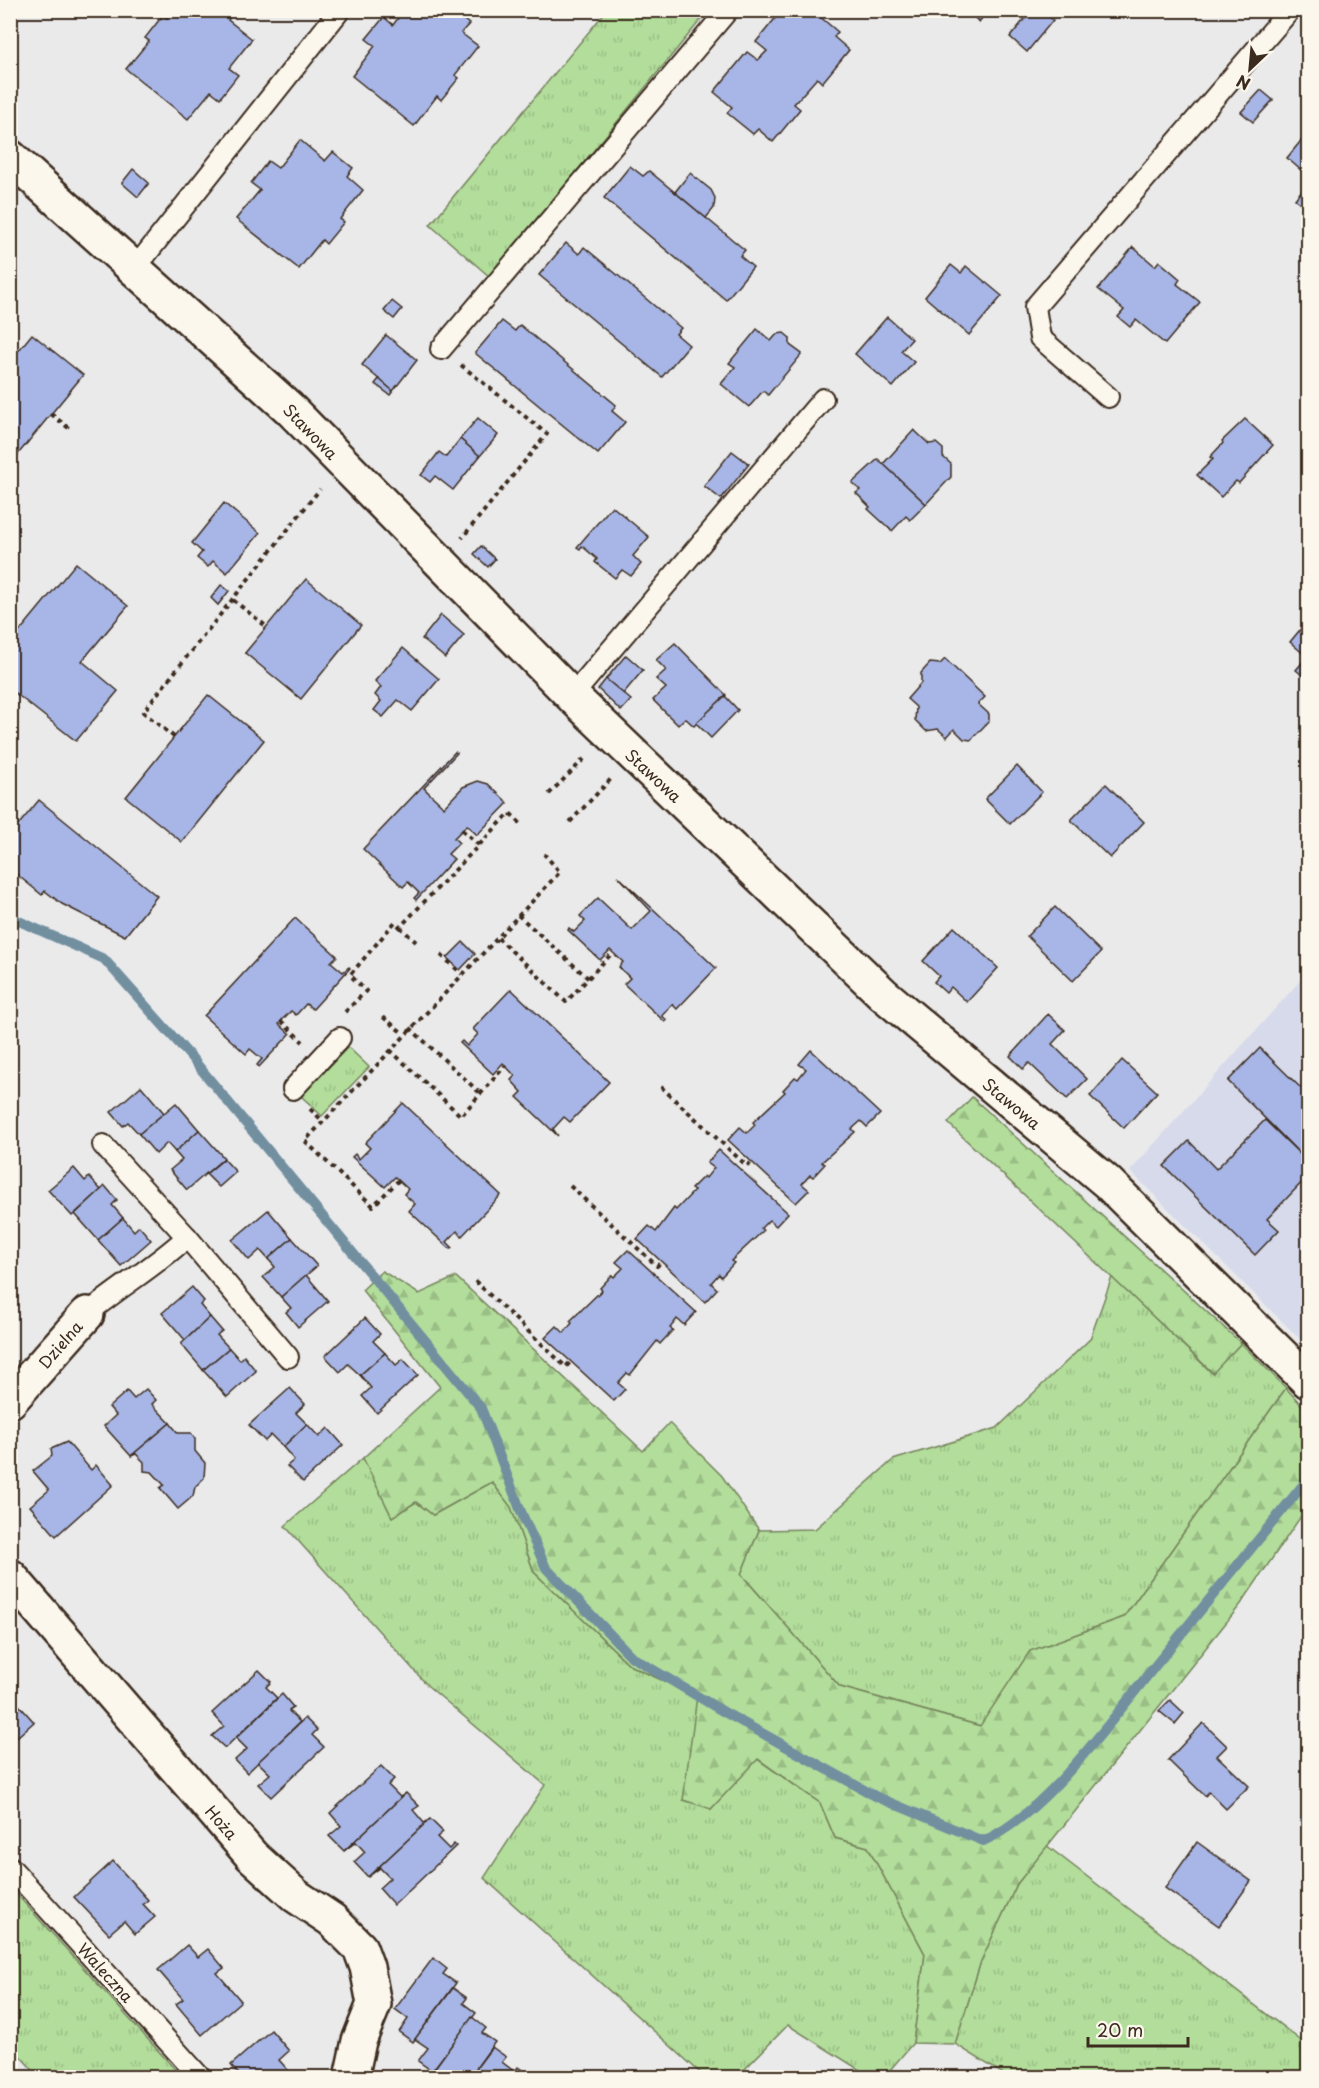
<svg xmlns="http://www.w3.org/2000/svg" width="1319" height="2088" viewBox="0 0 1319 2088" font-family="'Playpen Sans',sans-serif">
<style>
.built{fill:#d6daea}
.grass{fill:url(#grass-tufts);stroke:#76845c;stroke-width:1.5}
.forest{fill:url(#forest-firs);stroke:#76845c;stroke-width:1.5}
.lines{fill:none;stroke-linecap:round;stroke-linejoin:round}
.stream{stroke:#728fa0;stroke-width:10}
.building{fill:#a7b6e6;stroke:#3b2a1e;stroke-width:1.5}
.service-casing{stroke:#3b2a1e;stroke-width:24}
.minor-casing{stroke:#3b2a1e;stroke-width:38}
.path{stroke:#3b2a1e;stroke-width:4;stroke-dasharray:4.5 4.5;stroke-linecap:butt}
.service{stroke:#fbf7ec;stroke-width:20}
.minor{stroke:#fbf7ec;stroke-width:33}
.labels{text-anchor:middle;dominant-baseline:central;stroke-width:6;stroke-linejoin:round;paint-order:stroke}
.street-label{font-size:16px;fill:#3b2a1e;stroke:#fbf7ec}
</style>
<defs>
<pattern id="grass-tufts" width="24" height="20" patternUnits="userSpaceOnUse" patternTransform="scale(1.5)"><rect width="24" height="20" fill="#b2dd9b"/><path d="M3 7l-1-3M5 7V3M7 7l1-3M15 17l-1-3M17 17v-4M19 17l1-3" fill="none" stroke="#9abe85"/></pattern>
<pattern id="forest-firs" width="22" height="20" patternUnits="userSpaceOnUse" patternTransform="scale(1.5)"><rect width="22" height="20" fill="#b2dd9b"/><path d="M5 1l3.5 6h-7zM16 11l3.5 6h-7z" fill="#9abe85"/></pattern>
</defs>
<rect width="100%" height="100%" fill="#eaeaeb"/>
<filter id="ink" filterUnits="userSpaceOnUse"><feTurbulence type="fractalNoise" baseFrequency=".0167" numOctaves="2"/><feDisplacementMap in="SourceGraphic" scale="12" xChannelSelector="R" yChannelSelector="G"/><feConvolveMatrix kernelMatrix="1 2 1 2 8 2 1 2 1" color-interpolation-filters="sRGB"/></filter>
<g filter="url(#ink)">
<polygon class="built" points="1308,972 1308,1347 1130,1171"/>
<g class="grass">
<polygon points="606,11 708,11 490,277 430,225"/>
<polygon points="348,1047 369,1067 322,1116 301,1096"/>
<polygon points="1112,1277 1212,1373 1241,1343 1286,1388 1124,1617 1030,1651 981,1726 840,1687 741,1574 759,1530 815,1529 893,1460 997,1428 1090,1339"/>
<polygon points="363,1458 392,1517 416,1502 433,1515 492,1482 511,1507 534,1572 631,1666 697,1696 711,1809 757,1759 820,1803 835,1838 868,1847 925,1954 913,2043 884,2077 871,2077 788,2025 737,2077 705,2077 484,1878 545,1785 428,1686 285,1526"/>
<polygon points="1046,1845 1308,2046 1308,2077 1008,2077 955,2044 981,1961 1017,1884"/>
<polygon points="10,1888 11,1888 182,2077 39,2077 11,2046"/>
</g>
<g class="forest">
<polygon points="972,1097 1241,1343 1213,1373 948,1123"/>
<polygon points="382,1271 419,1294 456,1277 643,1451 669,1423 722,1476 759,1530 741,1574 840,1687 980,1726 1030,1651 1124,1617 1286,1388 1308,1412 1308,1506 1241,1604 1017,1884 981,1961 955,2044 913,2043 925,1954 868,1847 835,1838 820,1803 758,1759 711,1809 683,1800 697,1696 631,1666 534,1572 511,1507 492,1482 433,1515 416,1502 392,1517 363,1458 440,1387 362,1290"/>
</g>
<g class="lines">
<path class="stream" d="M10,917L104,959L191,1057L481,1408L522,1514L546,1568L632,1657L724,1712L877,1797L983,1841C1042,1817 1114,1717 1155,1666C1206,1603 1257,1541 1308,1479"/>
</g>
<g class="building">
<polygon points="173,10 234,10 228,20 252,39 229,68 238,75 220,98 211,91 188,119 126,69 149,41 145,38 163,15 167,18"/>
<polygon points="404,10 433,10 441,17 446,10 452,10 469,24 461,33 478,46 455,75 459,78 441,100 437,96 414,126 352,76 375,46 366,39 384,17 393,25"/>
<polygon points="782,10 801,10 807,16 812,10 838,32 834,37 849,50 822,83 817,78 794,104 800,109 773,142 758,129 753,134 727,113 732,107 714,92 747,52 758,60 767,51 756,42"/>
<polygon points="967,10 988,10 979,22"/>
<polygon points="1032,10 1041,10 1053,20 1027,52 1010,37"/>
<polygon points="1261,90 1273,100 1253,122 1241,112"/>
<polygon points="1308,132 1308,166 1303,172 1287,158"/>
<polygon points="300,140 325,161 333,152 353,168 347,176 363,190 340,219 344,222 326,244 322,240 299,269 236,219 260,190 251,183 268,161 278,168"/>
<polygon points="630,166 643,176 649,171 745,250 740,256 753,267 726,300 604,198"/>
<polygon points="133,169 149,183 138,197 122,183"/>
<polygon points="690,173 711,190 715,198 714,208 706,218 675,192"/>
<polygon points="1308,183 1308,209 1295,199"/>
<polygon points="566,243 579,254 584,247 681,328 676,334 689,345 662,377 539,275"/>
<polygon points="1133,247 1155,266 1159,261 1180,279 1177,284 1200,302 1165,344 1136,320 1130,327 1118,317 1124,310 1098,289"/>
<polygon points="951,265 961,273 966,266 1002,296 969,335 925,297"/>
<polygon points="392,301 402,309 394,319 384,311"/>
<polygon points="887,317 912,339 901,351 914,362 893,387 855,354"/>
<polygon points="502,321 515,331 520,325 616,405 612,411 625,422 598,454 475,353"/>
<polygon points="757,329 771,341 777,334 784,333 790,338 790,345 802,354 768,395 763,391 749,407 721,384 735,367 729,363"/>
<polygon points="32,334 83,375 10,464 10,361"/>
<polygon points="386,335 417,360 393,391 362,365"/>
<polygon points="379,379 393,391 390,395 375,384"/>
<polygon points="478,418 498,435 480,456 460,439"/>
<polygon points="1245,419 1273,445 1239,483 1236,481 1221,497 1197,475 1213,459 1210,457 1223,443 1222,441"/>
<polygon points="914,430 929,444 936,443 943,449 943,457 951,464 951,477 926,504 883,464"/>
<polygon points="460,439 480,456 453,490 435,476 430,482 421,475 439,452 446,457"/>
<polygon points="732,451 749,464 721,499 704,486"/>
<polygon points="878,459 926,504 910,520 906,516 892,531 868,509 870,507 856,493 860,490 852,483"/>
<polygon points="224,503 260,533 227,573 213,561 208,567 197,558 202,552 192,543"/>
<polygon points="612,506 649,537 633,556 641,564 631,576 622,570 615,578 595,562 597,559 582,546 580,549 577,547"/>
<polygon points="481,546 495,559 488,567 474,554"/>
<polygon points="76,563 128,606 82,661 118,691 76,741 10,689 10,643"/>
<polygon points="306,579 361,625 301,699 245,653"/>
<polygon points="221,585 229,591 218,605 211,598"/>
<polygon points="441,615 464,635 445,658 422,639"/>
<polygon points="1308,620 1308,680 1296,670 1307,657 1290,642"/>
<polygon points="675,643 726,695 694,726 685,718 678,725 653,700 666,688 656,679 666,670 656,660"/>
<polygon points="403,648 439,679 412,711 398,700 383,717 374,710 381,701 375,695 381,687 375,681"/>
<polygon points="626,655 643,670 623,694 606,679"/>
<polygon points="945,659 985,697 978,704 989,714 989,721 971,740 964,739 954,729 947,737 938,729 926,731 915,720 916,707 907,699 921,683 921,673 930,663 940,664"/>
<polygon points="606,679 631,700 621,711 598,689"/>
<polygon points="208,695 264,740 182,842 126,797"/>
<polygon points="725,696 738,710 711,738 696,723"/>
<polygon points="455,752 457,753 424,788 430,794 444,807 463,787 478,781 488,784 508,803 477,835 467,825 454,838 459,843 448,854 454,859 416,900 414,898 419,893 408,882 403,887 363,849"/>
<polygon points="1017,766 1042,792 1010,824 985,799"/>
<polygon points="1106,784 1144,822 1110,858 1071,820"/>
<polygon points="39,800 157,896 125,936 62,904 45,891 42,895 10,869 10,835"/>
<polygon points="618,876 716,968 677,1009 672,1004 662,1016 667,1020 665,1022 624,984 630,978 619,967 623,962 610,950 600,960 568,930 569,928 574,932 585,921 580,916 598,898 632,930 651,911"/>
<polygon points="1055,907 1101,952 1073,981 1027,936"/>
<polygon points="295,918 337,956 331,962 343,972 349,967 350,968 313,1009 306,1004 296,1015 291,1011 281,1021 279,1024 290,1034 259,1067 257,1065 262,1059 250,1049 246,1054 204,1016"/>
<polygon points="954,927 998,968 967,1002 951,987 946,993 934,982 939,976 923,961"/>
<polygon points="463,942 475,954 460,970 447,958"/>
<polygon points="511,989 609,1082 570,1122 564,1117 553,1129 558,1136 517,1097 522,1092 511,1080 515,1076 503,1063 493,1074 460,1043 462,1041 467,1046 478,1034 473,1029"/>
<polygon points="1048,1014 1065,1030 1052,1044 1087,1079 1067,1099 1029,1063 1023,1069 1010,1056"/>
<polygon points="1260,1048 1308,1095 1308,1162 1228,1081"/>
<polygon points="811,1050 880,1114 867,1127 861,1121 852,1129 855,1132 822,1162 825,1164 813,1177 810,1175 802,1184 809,1190 796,1203 728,1140 740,1127 747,1133 755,1125 753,1122 785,1092 783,1090 795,1077 798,1079 806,1069 799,1064"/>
<polygon points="1122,1060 1157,1092 1124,1128 1090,1096"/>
<polygon points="141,1086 164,1113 139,1134 128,1122 123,1126 111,1112"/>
<polygon points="176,1103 199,1130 175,1152 167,1143 156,1154 139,1134"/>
<polygon points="403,1103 501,1195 462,1236 457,1231 447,1242 452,1247 450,1249 409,1211 415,1204 404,1194 408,1189 395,1177 385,1187 352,1157 355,1154 359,1159 370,1148 365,1143"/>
<polygon points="1265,1120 1308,1162 1308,1176 1267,1219 1279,1230 1255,1255 1164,1166 1189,1141 1216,1169"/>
<polygon points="199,1130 224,1158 187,1190 170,1170 182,1160 175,1152"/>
<polygon points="719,1150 788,1213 776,1226 769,1220 761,1228 763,1231 731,1261 734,1263 721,1277 719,1274 711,1283 717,1289 705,1302 637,1239 649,1226 656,1232 674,1208 676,1210 694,1191 691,1189 704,1176 706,1178 714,1168 707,1163"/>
<polygon points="224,1159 236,1172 219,1187 206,1174"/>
<polygon points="74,1168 85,1181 89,1177 101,1190 72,1216 48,1190"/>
<polygon points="105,1186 117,1200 112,1205 123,1218 98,1240 75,1214"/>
<polygon points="268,1210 292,1238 268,1259 260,1250 249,1260 232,1240"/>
<polygon points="123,1218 134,1231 139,1226 151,1240 121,1266 98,1240"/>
<polygon points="292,1238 317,1266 281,1297 263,1277 275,1267 268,1259"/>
<polygon points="628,1250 696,1312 684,1325 677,1319 670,1328 673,1330 660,1344 657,1341 630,1375 627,1373 618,1383 625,1389 614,1401 545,1338 557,1326 564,1333 572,1323 570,1321 602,1290 600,1288 612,1275 614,1277 623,1268 616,1262"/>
<polygon points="306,1275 328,1301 298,1327 286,1312 291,1308 281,1297"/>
<polygon points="192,1287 204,1301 200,1305 210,1317 185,1340 162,1313"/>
<polygon points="210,1317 222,1331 217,1335 229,1348 203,1370 181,1344"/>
<polygon points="365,1318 380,1334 373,1341 385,1353 360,1375 348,1364 340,1372 325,1356"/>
<polygon points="229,1348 240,1360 244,1356 256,1371 227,1397 203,1370"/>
<polygon points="385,1353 396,1365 403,1359 418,1375 377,1413 362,1396 371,1388 360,1375"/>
<polygon points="290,1388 305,1404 296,1413 307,1424 283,1447 271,1435 265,1441 249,1425"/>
<polygon points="146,1389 156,1400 152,1404 170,1423 131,1456 104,1426 116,1415 109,1407 127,1391 134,1399"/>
<polygon points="170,1423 178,1433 191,1433 195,1439 195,1451 205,1463 204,1478 195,1487 193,1496 178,1509 160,1488 164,1485 152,1472 144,1471 144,1462 136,1454 131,1456"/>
<polygon points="307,1424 319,1437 328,1428 343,1445 303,1482 287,1466 294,1460 283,1447"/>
<polygon points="67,1442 91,1470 96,1465 113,1485 56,1536 30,1506 49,1490 33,1471 52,1456 51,1449"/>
<polygon points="259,1670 271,1682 266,1687 277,1698 225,1748 212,1736 224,1726 212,1713"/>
<polygon points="282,1694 293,1707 289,1711 300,1722 247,1773 235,1760 247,1749 236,1738"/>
<polygon points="10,1695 34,1722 10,1743"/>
<polygon points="1170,1700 1184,1713 1175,1724 1159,1711"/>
<polygon points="305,1718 317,1730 312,1735 324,1747 271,1797 258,1784 270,1774 258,1762"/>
<polygon points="1203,1723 1227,1746 1217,1756 1249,1786 1226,1809 1209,1792 1205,1796 1168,1760"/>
<polygon points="381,1766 394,1779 388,1785 400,1797 406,1793 344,1851 329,1836 341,1826 330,1813"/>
<polygon points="406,1793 419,1806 413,1810 424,1823 430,1819 368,1877 354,1862 365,1852 356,1842 344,1851"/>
<polygon points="430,1819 443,1832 437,1837 449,1849 454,1844 456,1846 394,1905 379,1888 390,1878 380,1868 368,1877"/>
<polygon points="1197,1842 1251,1881 1219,1926 1165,1888"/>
<polygon points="113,1861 148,1900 143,1904 155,1917 135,1934 124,1921 109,1934 74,1897"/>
<polygon points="187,1945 198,1957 208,1949 224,1968 217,1973 241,2001 202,2035 176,2004 183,1999 158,1970"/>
<polygon points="433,1958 447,1969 443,1974 456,1983 413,2042 399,2032 408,2019 395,2009"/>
<polygon points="453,1988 467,1998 463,2003 476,2013 432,2071 418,2061 428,2048 415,2039"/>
<polygon points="472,2017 486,2028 482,2033 495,2042 469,2078 447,2078 434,2069"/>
<polygon points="271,2030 289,2051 279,2060 295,2078 242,2078 231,2065"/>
<polygon points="492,2047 506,2057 502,2062 515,2072 510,2078 469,2078"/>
<polygon points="518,2067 532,2077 532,2078 510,2078"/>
</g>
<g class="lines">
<g class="service-casing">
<g id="service">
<polyline points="136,267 340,10"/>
<polyline points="441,349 728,10"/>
<polyline points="1108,397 1040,338 1035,307 1290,10"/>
<polyline points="572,696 823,399"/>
<polyline points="293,1089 340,1038"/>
<polyline points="187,1237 288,1357"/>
<path d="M87,1314C119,1287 156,1266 187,1237L103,1145"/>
<polyline points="10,1867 201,2078"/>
</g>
</g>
<g class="minor-casing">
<g id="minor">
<polyline points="10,157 289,408 572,696 883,994 1107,1182 1308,1381"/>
<polyline points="10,1401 87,1314"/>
<polyline points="10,1576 252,1856 296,1896 332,1920 360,1948 367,1967 374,2004 359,2041 351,2078"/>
</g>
</g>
<g class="path">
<polyline points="461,365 547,434 462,538"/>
<polyline points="51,414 71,430"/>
<polyline points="233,600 267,627"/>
<polyline points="174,737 143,712 320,489"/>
<polyline points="549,794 587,756"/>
<polyline points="570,822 611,779"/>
<polyline points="462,830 479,845"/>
<polyline points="518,915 589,979"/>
<polyline points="400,927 416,942"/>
<polyline points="498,938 566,1002 613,952"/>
<polyline points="441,955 462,974"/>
<polyline points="345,1012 366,991 350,975 395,922 400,927 510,813 520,823"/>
<polyline points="383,1017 404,1034"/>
<polyline points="281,1021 303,1042"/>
<polyline points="410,1028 480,1093"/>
<polyline points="390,1050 461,1116 505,1066"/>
<polyline points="661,1087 747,1166 752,1162"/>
<polyline points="310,1109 323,1121"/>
<polyline points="399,1180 373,1206 305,1141 560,872 544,854"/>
<polyline points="570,1186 657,1266 661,1262"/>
<polyline points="475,1281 566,1367 571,1361"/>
</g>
<use href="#service" class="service"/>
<use href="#minor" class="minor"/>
</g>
</g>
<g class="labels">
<g class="street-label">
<text transform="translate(311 431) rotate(46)">Stawowa</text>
<text transform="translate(654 775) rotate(43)">Stawowa</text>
<text transform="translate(1012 1103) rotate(40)">Stawowa</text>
<text transform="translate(60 1344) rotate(-49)">Dzielna</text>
<text transform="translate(222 1822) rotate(49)">Hoża</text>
<text transform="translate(106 1972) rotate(48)">Waleczna</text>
</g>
</g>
<rect width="1319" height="2088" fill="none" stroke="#fbf7ec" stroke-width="36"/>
<rect x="18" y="18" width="1283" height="2052" fill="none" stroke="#3b2a1e" stroke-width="2" filter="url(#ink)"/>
<g transform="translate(1250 69) rotate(206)" stroke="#fbf7ec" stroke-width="4.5" paint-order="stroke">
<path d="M0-4.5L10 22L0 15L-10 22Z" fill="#3b2a1e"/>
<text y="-9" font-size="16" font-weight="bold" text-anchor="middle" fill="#3b2a1e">N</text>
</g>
<path d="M1088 2037v9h100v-9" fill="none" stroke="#3b2a1e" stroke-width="3"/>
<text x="1097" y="2037" font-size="18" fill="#3b2a1e" stroke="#fbf7ec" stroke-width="4.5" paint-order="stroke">20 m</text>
</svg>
